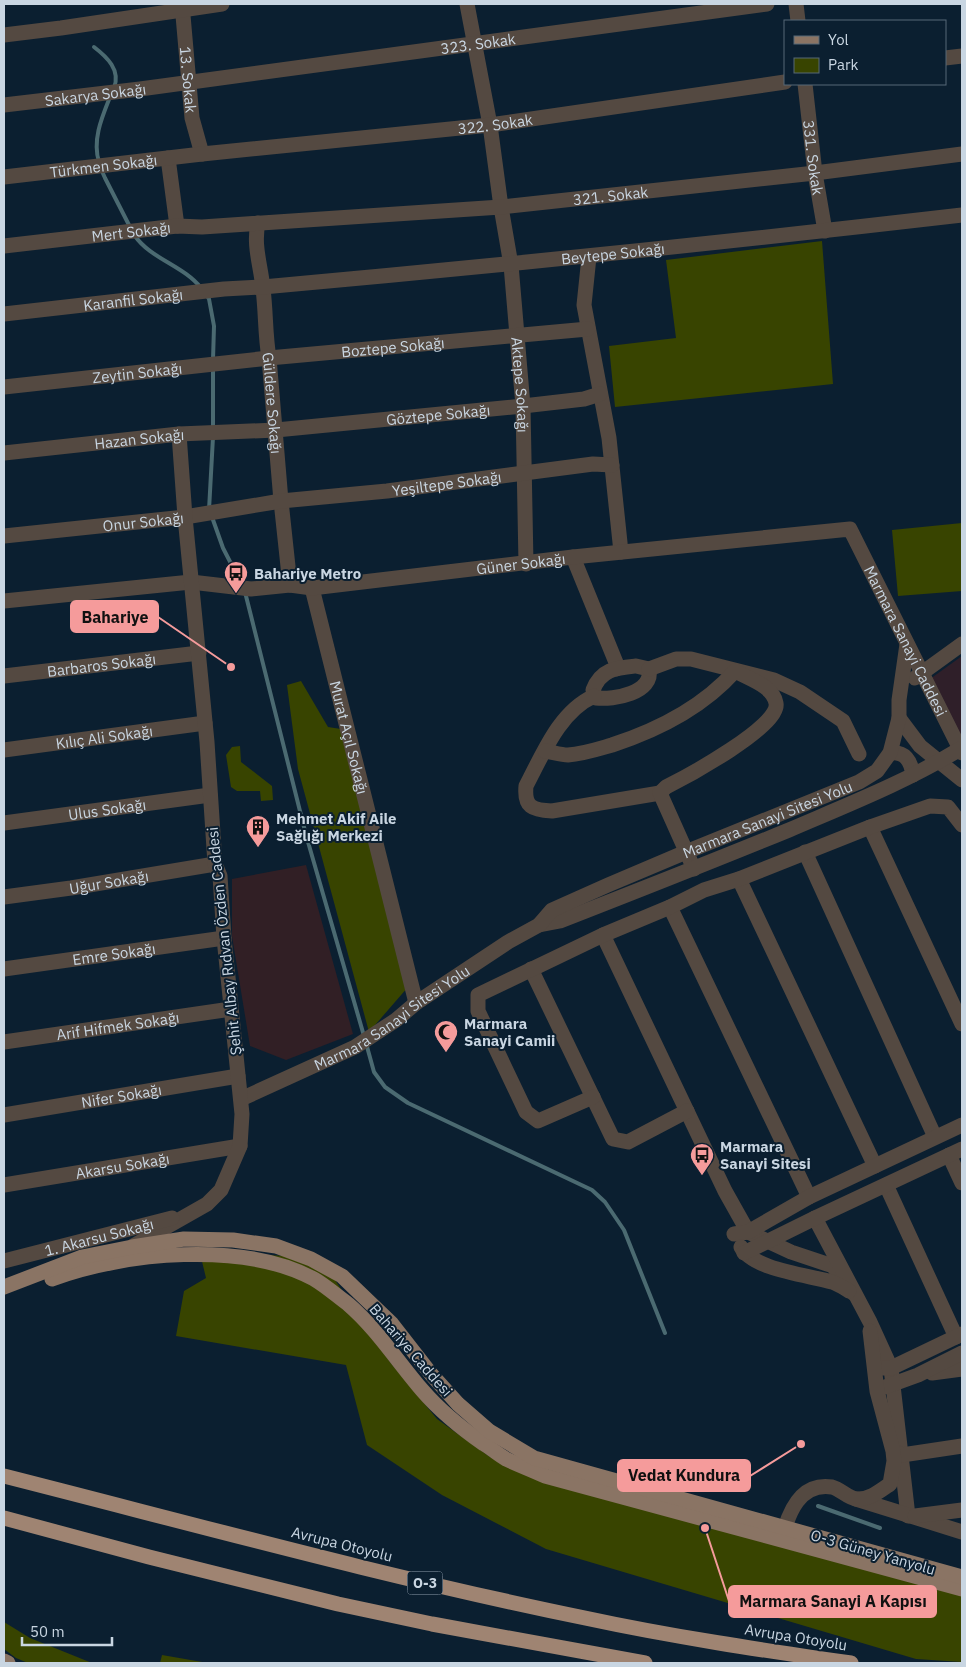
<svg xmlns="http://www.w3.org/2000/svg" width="966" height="1667" viewBox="0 0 966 1667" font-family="'IBM Plex Sans',sans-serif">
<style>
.industrial{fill:#2f1f29}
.education{fill:#311f25}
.green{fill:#384400}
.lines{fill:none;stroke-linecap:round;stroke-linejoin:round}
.stream{stroke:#4b6a71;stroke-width:4}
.minor{stroke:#544941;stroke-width:15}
.major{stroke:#8a7464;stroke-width:15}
.highway{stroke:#9f8472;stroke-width:15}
.labels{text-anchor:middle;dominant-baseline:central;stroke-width:4;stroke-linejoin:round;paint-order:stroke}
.shield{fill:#0b1f30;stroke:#909fad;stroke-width:1}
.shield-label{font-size:14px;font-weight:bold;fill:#c9d6e2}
.street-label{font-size:15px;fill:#c9d6e2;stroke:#0b1f30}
.poi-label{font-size:15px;font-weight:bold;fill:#c9d6e2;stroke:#0b1f30;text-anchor:start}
.leader{fill:none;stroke:#f59b9b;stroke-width:2}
.callout-dot{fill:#f59b9b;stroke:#0b1f30;stroke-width:2}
.callout{fill:#f59b9b;stroke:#f59b9b;stroke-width:2}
.callout-label{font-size:16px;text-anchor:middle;font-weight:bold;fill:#111}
</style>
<rect width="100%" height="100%" fill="#0b1f30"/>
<polygon class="industrial" points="962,656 962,746 930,679"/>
<polygon class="education" points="306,865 353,1034 286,1060 250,1046 232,936 232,879"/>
<g class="green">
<polygon points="822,241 833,384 615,407 609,346 676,338 666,260"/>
<polygon points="962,523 962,591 898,596 892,530"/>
<polygon points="301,681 328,727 341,729 408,987 369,1032 298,769 287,685"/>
<polygon points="240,746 241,762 272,786 273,800 261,801 260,791 237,791 231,787 226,755 232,747"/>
<polygon points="200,1253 293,1256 333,1277 390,1362 437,1419 490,1457 962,1595 962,1662 916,1659 546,1549 442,1495 367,1445 346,1365 176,1336 184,1291 206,1278"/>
<polygon points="4,1622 30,1638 92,1663 28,1663 16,1658 4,1649"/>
<polygon points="162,1655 208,1663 160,1663"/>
</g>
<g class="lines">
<g class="stream">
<path d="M94,47C107,57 121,70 114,88"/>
<path d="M99,162C92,140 102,117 110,97"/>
<polyline points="101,169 105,178 130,227"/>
<path d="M135,236C151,259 184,266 201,288"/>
<polyline points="207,296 209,299 214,326 213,360"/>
<polyline points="213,430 213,367"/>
<polyline points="209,510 213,437"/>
<polyline points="212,517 223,548 241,583"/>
<polyline points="245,592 306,835 364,1036"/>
<polyline points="366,1043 374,1072 385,1087 408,1103 592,1190 605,1202 624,1230 665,1333"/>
<polyline points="818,1506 880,1528"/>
</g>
<g class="minor">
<path id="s1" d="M182,4L192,118L202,154"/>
<path id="s2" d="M467,4L490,125L501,207L511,265L523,406L526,564"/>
<polyline points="796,4 798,21"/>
<polyline points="4,35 61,28 222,4"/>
<polyline points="945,58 962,56"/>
<path id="s3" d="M805,84L815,173L825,231"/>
<path id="s4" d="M4,105L140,89L767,4"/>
<polyline points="168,158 177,226"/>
<path id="s5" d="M4,177L202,154L490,125L785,82"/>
<path id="s6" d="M258,223C253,246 261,266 263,289C266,312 265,335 269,358L281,501L290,585"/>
<path id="s7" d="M4,246L177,226L202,227L501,207L815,173L962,154"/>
<polyline points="589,257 584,305 609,438 621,552"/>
<path id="s8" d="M4,314L224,289L263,287C497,266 729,242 962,215"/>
<path id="s9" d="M4,387L269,358L588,329"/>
<path id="s10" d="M4,453L179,434L276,430L523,406L584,399L600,394"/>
<path id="s11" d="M4,536L185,517L281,501L387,491L593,464L612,465"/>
<polyline points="573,557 617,665 616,669"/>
<path id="s12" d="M312,588L416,1003"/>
<path id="s13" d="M4,601L191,582L251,589L290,585L312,588L573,557L850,529L962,753"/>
<path d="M636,666L649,669C654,693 614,700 596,698L593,690C601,669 616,668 636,666Z"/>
<polyline points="649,669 676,659 691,659 774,680 800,692 843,721 859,754"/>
<path id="s14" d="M4,676L199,653"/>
<polyline points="915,678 962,644"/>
<path d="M594,696C559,712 543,754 526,786C524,807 532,810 552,811L660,793"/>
<polyline points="899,718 920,746 962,780"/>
<path id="s15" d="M4,750L205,723"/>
<path d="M545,751C552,752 561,755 568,755C583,754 598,749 612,745C658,730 703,707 735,671C749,679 773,686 776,703C781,726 686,777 666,787L660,793L694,869"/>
<path d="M890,753C905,751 911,761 913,775"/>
<path id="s16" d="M4,823L210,795"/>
<polyline points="870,827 962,1024"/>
<polyline points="805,852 935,1137"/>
<polyline points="739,879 875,1166"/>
<path id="s17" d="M4,897L71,888L215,864"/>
<polyline points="670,907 809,1197"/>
<path d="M539,925L560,921C637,891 713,861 789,830C847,805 906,782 960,749"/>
<polyline points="603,935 725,1191 748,1232 791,1252 833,1266 853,1293"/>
<path id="s18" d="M4,969L224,938"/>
<polyline points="531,969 613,1139 628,1142 687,1111"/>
<path id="s19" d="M4,1042L231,1009"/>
<polyline points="593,1097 538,1121 526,1112 478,1011 478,995 603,935 670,907 704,890 739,879 870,827 930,806 948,807 962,825"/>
<path id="s20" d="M241,1099L355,1047L396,1020L416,1003L508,942L539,925L552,910L608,885L686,852L859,782L877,771L890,753L899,718V700L907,644"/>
<path id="s21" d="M4,1115L238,1076"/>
<polyline points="949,1155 962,1183"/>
<path id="s22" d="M4,1185L240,1146"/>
<polyline points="886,1185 956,1337"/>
<polyline points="815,1218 870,1322 891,1368 908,1516"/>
<polyline points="734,1234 748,1232 809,1197 962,1125"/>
<polyline points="133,1246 207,1204 221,1190 240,1146 242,1114 224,938 220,876 215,864 207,742 185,517 179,434"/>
<path d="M741,1247C753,1270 808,1275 832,1282C838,1284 844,1288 849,1291"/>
<polyline points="744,1253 815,1218 962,1149"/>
<path id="s23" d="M4,1261L172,1218"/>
<polyline points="882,1368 891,1368 962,1334"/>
<polyline points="932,1373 962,1369"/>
<polyline points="885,1387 918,1375 962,1353"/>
<polyline points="895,1452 902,1455 962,1446"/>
<polyline points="856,1499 962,1532"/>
<polyline points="915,1516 962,1510"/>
<path d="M782,1539C788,1513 800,1482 832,1487C840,1489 848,1498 856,1499C869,1500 880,1491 890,1484L894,1461L893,1451L877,1391L870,1331"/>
</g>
<g class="major">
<path d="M52,1279C124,1252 244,1241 314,1279C326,1286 337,1296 348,1304C377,1329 397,1361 422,1390C440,1411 461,1428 484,1444C492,1449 499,1455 506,1459C519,1465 532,1470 545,1476L962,1589"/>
<polyline points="4,1287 82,1257 132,1247 184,1239 233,1240 276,1246 311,1259 342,1276 392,1324 431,1374 458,1404 489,1431 534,1458 962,1577"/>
<polyline points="4,1661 8,1663"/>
</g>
<g class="highway">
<path d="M4,1476C197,1525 389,1578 585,1618C673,1637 762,1650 851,1663"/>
<polyline points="4,1518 149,1557 338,1604 432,1624 645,1663"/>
</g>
</g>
<defs>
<g id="bus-pin" transform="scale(1.25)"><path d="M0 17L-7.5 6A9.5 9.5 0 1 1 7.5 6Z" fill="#f59b9b" stroke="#0b1f30"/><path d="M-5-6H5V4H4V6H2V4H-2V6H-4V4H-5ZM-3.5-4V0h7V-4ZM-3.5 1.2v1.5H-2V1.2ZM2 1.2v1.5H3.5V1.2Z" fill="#111"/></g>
<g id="building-pin" transform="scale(1.25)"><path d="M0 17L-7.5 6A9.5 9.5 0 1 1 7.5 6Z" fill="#f59b9b" stroke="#0b1f30"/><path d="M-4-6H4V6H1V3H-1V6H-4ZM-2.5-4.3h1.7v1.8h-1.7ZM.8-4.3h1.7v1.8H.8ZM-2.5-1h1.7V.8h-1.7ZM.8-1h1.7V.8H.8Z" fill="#111"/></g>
<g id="mosque-pin" transform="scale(1.25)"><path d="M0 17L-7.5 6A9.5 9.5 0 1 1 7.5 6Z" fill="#f59b9b" stroke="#0b1f30"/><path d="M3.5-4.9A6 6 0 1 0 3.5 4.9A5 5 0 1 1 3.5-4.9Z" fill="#111"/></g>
</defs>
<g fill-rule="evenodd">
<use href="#bus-pin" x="236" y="573"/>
<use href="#building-pin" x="258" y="827"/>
<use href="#mosque-pin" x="446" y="1032"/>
<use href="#bus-pin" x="702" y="1155"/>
</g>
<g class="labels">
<rect class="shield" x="407.5" y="1571.5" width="35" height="23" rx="4"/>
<g class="shield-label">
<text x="425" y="1583">O-3</text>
</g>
<g class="street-label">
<text stroke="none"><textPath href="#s4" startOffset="478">323. Sokak</textPath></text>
<text stroke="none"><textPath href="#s1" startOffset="76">13. Sokak</textPath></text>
<text stroke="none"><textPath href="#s4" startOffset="92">Sakarya Sokağı</textPath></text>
<text stroke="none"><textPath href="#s5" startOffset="494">322. Sokak</textPath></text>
<text stroke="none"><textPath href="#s3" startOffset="74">331. Sokak</textPath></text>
<text stroke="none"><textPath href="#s5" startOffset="100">Türkmen Sokağı</textPath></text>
<text stroke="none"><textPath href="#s7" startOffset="609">321. Sokak</textPath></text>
<text stroke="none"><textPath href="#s7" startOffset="128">Mert Sokağı</textPath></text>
<text stroke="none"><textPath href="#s8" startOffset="612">Beytepe Sokağı</textPath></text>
<text stroke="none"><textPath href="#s8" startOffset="130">Karanfil Sokağı</textPath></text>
<text stroke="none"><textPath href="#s9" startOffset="391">Boztepe Sokağı</textPath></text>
<text stroke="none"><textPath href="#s9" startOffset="134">Zeytin Sokağı</textPath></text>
<text stroke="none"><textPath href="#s2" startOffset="385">Aktepe Sokağı</textPath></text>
<text stroke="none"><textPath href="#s6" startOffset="181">Güldere Sokağı</textPath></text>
<text stroke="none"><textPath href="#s10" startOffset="436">Göztepe Sokağı</textPath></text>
<text stroke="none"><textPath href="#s10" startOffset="136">Hazan Sokağı</textPath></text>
<text stroke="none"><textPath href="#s11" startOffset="446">Yeşiltepe Sokağı</textPath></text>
<text stroke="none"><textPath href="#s11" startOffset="140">Onur Sokağı</textPath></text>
<text stroke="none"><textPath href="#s13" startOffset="520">Güner Sokağı</textPath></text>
<text stroke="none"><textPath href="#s13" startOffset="976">Marmara Sanayi Caddesi</textPath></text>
<text stroke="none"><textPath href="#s14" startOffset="98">Barbaros Sokağı</textPath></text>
<text stroke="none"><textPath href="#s15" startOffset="101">Kılıç Ali Sokağı</textPath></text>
<text stroke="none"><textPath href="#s12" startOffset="154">Murat Açıl Sokağı</textPath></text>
<text stroke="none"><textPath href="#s16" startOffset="104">Ulus Sokağı</textPath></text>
<text stroke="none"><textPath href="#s20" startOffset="600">Marmara Sanayi Sitesi Yolu</textPath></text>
<text stroke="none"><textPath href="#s17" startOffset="106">Uğur Sokağı</textPath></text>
<text transform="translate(224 941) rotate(-96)">Şehit Albay Rıdvan Özden Caddesi</text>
<text stroke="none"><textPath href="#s18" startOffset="111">Emre Sokağı</textPath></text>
<text stroke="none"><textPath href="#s20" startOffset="172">Marmara Sanayi Sitesi Yolu</textPath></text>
<text stroke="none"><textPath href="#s19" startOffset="115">Arif Hifmek Sokağı</textPath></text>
<text stroke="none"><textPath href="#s21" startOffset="119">Nifer Sokağı</textPath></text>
<text stroke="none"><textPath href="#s22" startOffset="120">Akarsu Sokağı</textPath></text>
<text stroke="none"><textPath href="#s23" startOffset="98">1. Akarsu Sokağı</textPath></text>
<text transform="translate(411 1350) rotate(49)">Bahariye Caddesi</text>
<text transform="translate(342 1544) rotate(14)">Avrupa Otoyolu</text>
<text transform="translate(873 1552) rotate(16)">O-3 Güney Yanyolu</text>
<text transform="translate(796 1637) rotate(9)">Avrupa Otoyolu</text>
</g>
<g class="poi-label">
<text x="254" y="573">Bahariye Metro</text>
<text x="276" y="818">Mehmet Akif Aile<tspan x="276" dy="17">Sağlığı Merkezi</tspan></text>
<text x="464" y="1023">Marmara<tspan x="464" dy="17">Sanayi Camii</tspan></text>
<text x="720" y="1146">Marmara<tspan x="720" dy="17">Sanayi Sitesi</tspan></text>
</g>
</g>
<path class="leader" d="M231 667L158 617M801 1444L750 1476M705 1528L729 1601"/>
<g class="callout-dot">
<circle cx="231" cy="667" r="5"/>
<circle cx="801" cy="1444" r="5"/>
<circle cx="705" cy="1528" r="5"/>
</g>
<g class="callout">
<rect x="71" y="601" width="87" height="31" rx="5"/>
<rect x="618" y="1460" width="132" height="31" rx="5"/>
<rect x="729" y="1586" width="207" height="31" rx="5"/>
</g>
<g class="callout-label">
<text x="115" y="623">Bahariye</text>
<text x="684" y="1481">Vedat Kundura</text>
<text x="833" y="1607">Marmara Sanayi A Kapısı</text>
</g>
<rect width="966" height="1667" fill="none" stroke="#c9d6e2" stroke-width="10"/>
<rect x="784" y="20" width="162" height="65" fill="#0b1f30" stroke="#576877"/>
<rect x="794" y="36" width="25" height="8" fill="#8a7464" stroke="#576877"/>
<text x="828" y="45" font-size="15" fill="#c9d6e2">Yol</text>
<rect x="794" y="58" width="25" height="15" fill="#384400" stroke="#576877"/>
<text x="828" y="70" font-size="15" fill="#c9d6e2">Park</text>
<path d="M22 1637v8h90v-8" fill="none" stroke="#c9d6e2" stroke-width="2.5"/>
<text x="30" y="1637" font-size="15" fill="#c9d6e2" stroke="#0b1f30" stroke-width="4" paint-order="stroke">50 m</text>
</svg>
